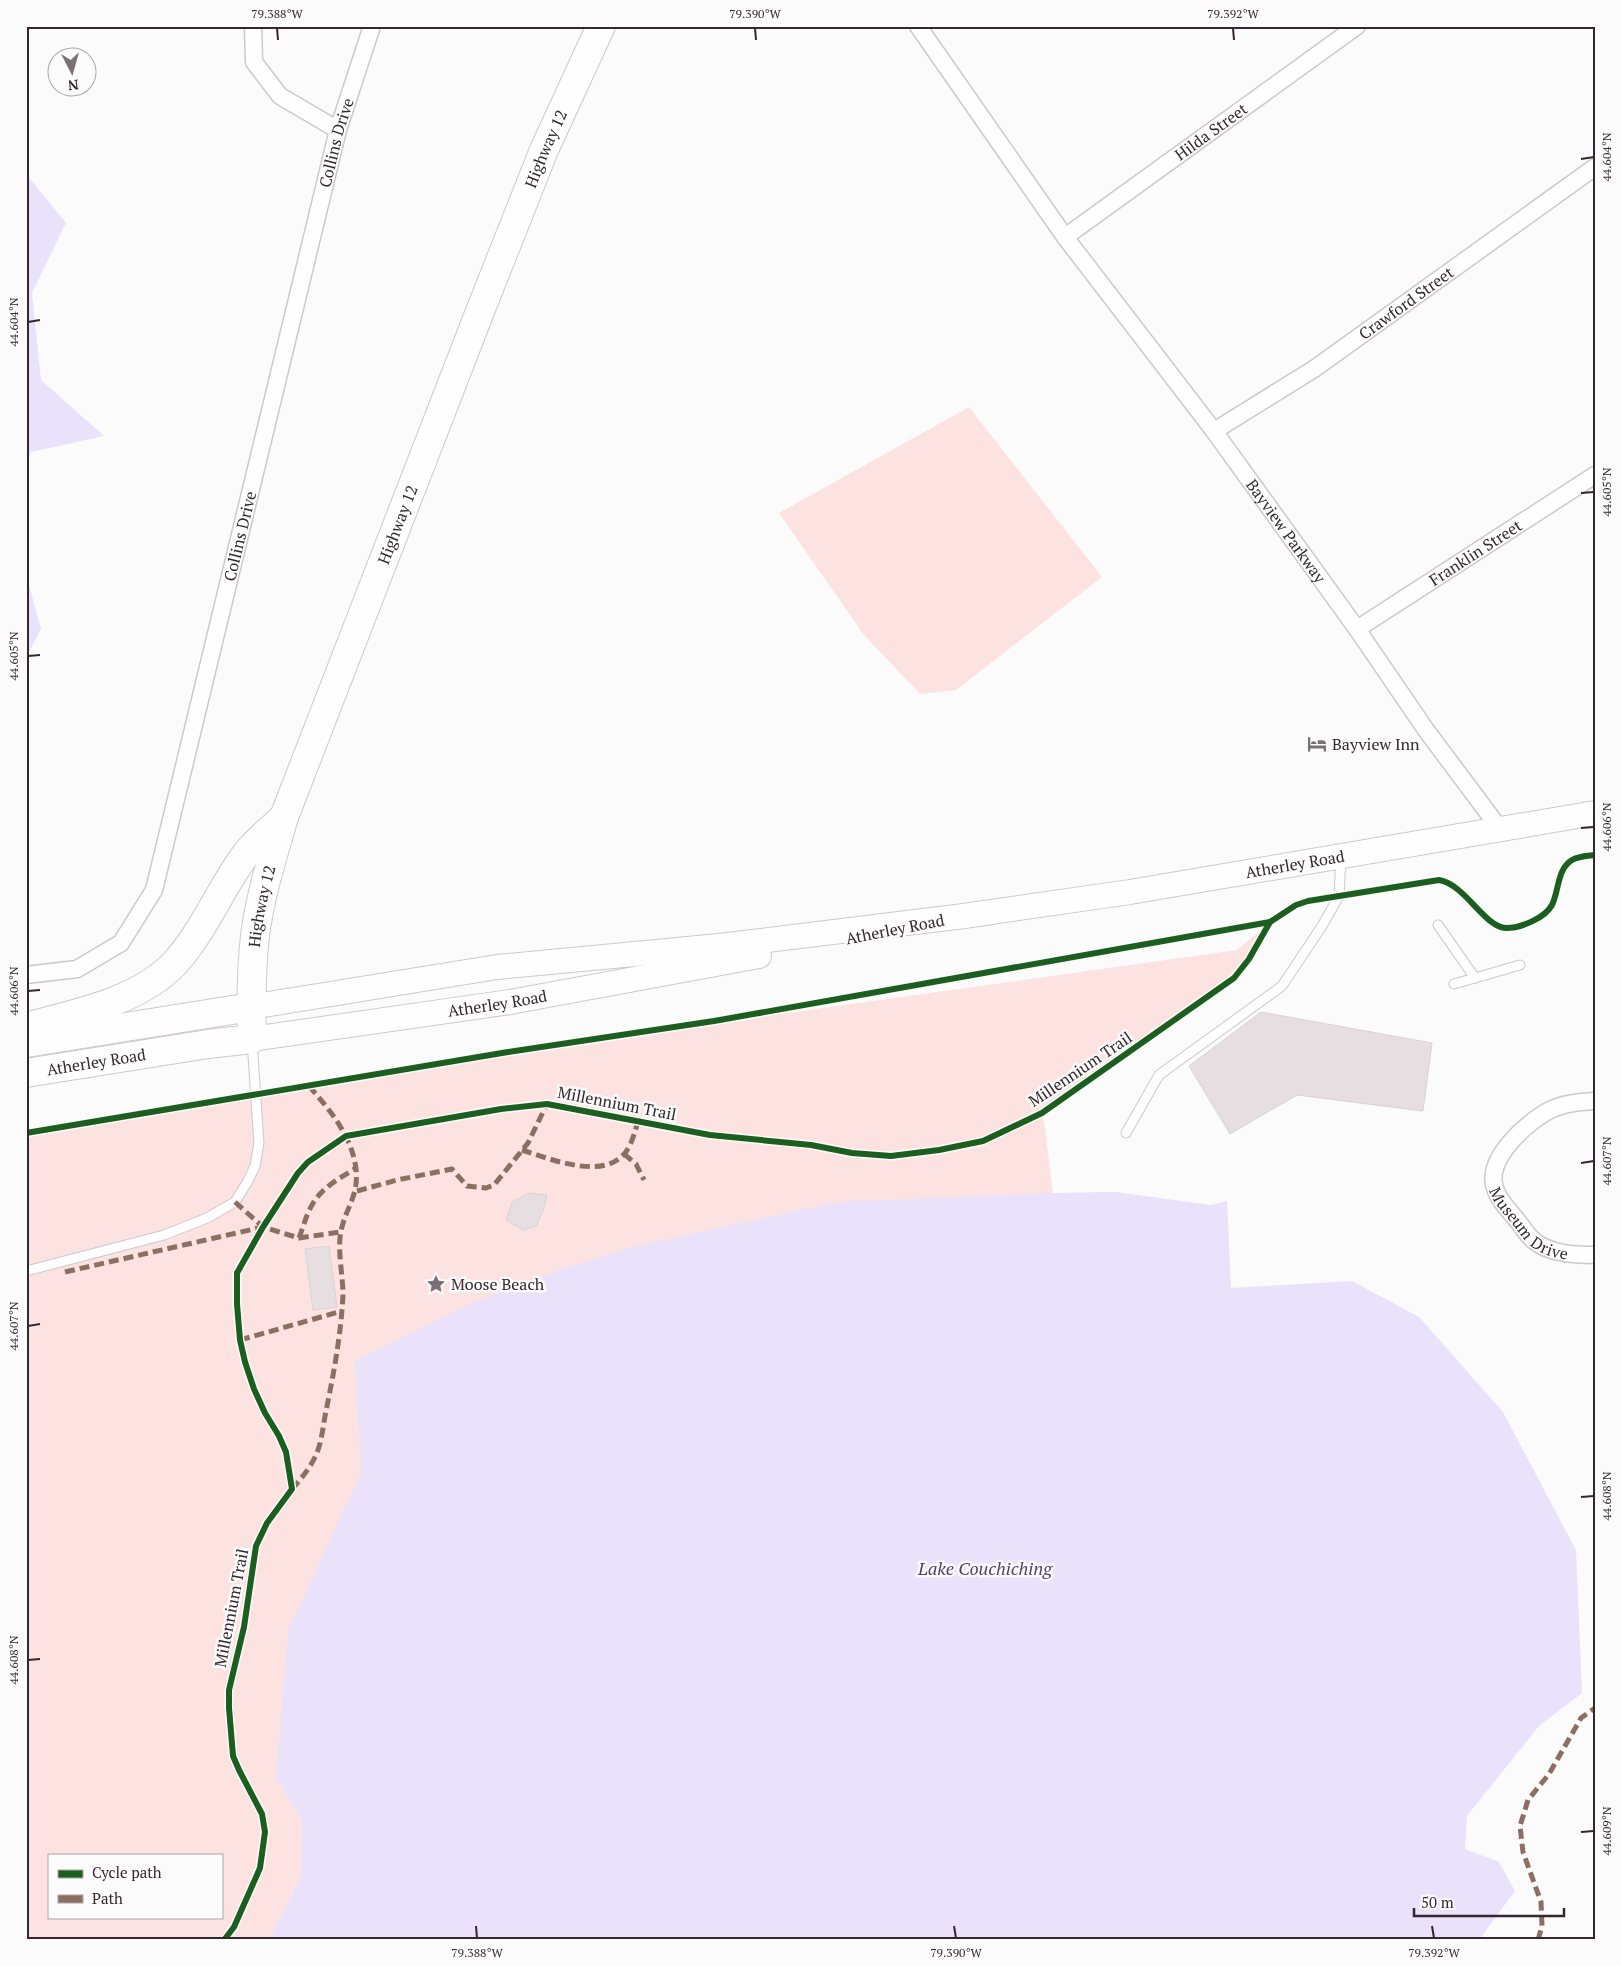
<svg xmlns="http://www.w3.org/2000/svg" width="1621" height="1966" viewBox="0 0 1621 1966" font-family="'PT Serif',serif">
<style>
.green{fill:#fce3e2;fill-rule:evenodd}
.water{fill:#eae1fb}
.building{fill:#e7dee1;stroke:#d9d2d4}
.lines{fill:none;stroke-linecap:round;stroke-linejoin:round}
.service-casing{stroke:#cec8cc;stroke-width:11}
.minor-casing{stroke:#cec8cc;stroke-width:19}
.secondary-casing{stroke:#cec8cc;stroke-width:26}
.trunk-casing{stroke:#cec8cc;stroke-width:30}
.service{stroke:#fefefe;stroke-width:9}
.minor{stroke:#fefefe;stroke-width:16}
.secondary{stroke:#fefefe;stroke-width:24}
.trunk{stroke:#fefefe;stroke-width:28}
.quiet{stroke:#8d6e63;stroke-width:5;stroke-dasharray:10 5;stroke-linecap:butt}
.cycleway-casing{stroke:#fbfbfb;stroke-width:9}
.cycleway{stroke:#1b5e20;stroke-width:6}
.ticks{fill:none;stroke:#34272f;stroke-width:2}
.labels{text-anchor:middle;dominant-baseline:central;stroke-width:5;stroke-linejoin:round;paint-order:stroke}
.street-label{font-size:16px;fill:#34272f;stroke:#fbfbfb}
.poi-label{font-size:16px;fill:#34272f;stroke:#fbfbfb;text-anchor:start}
.water-label{font-size:18px;font-style:italic;fill:#513e6f;stroke:#fbfbfb}
.neatline{fill:none;stroke:#34272f;stroke-width:2}
.ticks-label{font-size:12px;text-anchor:middle;fill:#34272f}
</style>
<rect width="100%" height="100%" fill="#fbfbfb"/>
<g class="green">
<polygon points="969,407 1102,577 956,690 920,694 864,635 779,513"/>
<path d="M1270,922L1249,959L1234,978L1043,1113L1053,1193L647,1431L276,1778L302,1820L300,1879L269,1940H26V1133L508,1052L1237,950ZM49,1855H221V1917H49Z"/>
</g>
<g class="water">
<polygon points="26,174 66,223 32,293 41,380 104,436 31,452 26,468"/>
<polygon points="26,574 41,629 26,658"/>
<polygon points="1115,1192 1211,1205 1227,1201 1231,1288 1352,1281 1419,1317 1503,1412 1576,1550 1582,1693 1539,1726 1467,1816 1465,1849 1499,1862 1515,1891 1479,1940 269,1940 300,1879 302,1820 276,1778 288,1631 361,1473 355,1361 470,1304 562,1269 632,1247 838,1202 1053,1193"/>
</g>
<g class="building">
<polygon points="1261,1012 1432,1043 1423,1111 1297,1095 1230,1134 1189,1066"/>
<polygon points="529,1193 547,1195 543,1211 536,1226 523,1230 506,1220 512,1202"/>
<polygon points="329,1246 337,1307 313,1310 305,1249"/>
</g>
<g class="lines">
<g class="service-casing">
<g id="service">
<polyline points="1438,925 1475,978"/>
<polyline points="1454,984 1520,965"/>
<polyline points="1126,1133 1159,1075 1282,986 1322,926 1339,896 1341,857"/>
<polyline points="26,1271 164,1235 207,1218 235,1202 248,1181 255,1166 259,1143 252,1041"/>
</g>
</g>
<g class="minor-casing">
<g id="minor">
<polyline points="253,26 254,62 280,96 338,130"/>
<path id="s1" d="M918,26L1065,237L1214,431L1357,629L1426,730L1500,829"/>
<path id="s2" d="M1065,237L1357,26"/>
<path id="s3" d="M1214,431L1314,369L1595,167"/>
<path id="s4" d="M1357,629L1595,475"/>
<path id="s5" d="M26,975L77,969L121,943L154,890L338,130L372,26"/>
<path id="s6" d="M1595,1101C1580,1102 1564,1103 1550,1110C1527,1122 1485,1159 1495,1188C1498,1200 1509,1210 1516,1219C1522,1226 1527,1235 1533,1240C1549,1254 1575,1255 1595,1255"/>
</g>
</g>
<g class="secondary-casing">
<g id="secondary">
<path id="s7" d="M251,1007L497,967L719,946L964,916L1130,892L1595,813"/>
<path id="s8" d="M252,1039L510,1002L759,956"/>
</g>
</g>
<g class="trunk-casing">
<g id="trunk">
<path d="M26,1027C76,1013 138,1002 175,963C204,931 220,889 246,854C256,841 271,829 284,817"/>
<polyline points="26,1043 251,1007"/>
<path id="s9" d="M26,1073L208,1044L252,1039C251,1004 251,970 255,936C260,895 273,856 284,817L479,314L544,150L601,26"/>
</g>
</g>
<use href="#service" class="service"/>
<use href="#minor" class="minor"/>
<use href="#secondary" class="secondary"/>
<use href="#trunk" class="trunk"/>
<g class="quiet">
<path d="M522,1150C551,1159 609,1184 629,1147C633,1140 635,1130 638,1122"/>
<polyline points="624,1154 636,1164 644,1180"/>
<polyline points="357,1191 397,1180 452,1169 467,1186 486,1188 494,1185 528,1143 547,1104"/>
<polyline points="235,1202 263,1227 299,1238 340,1232"/>
<path d="M299,1238C303,1228 306,1215 312,1205C321,1188 340,1178 356,1168"/>
<polyline points="65,1272 263,1227"/>
<polyline points="240,1340 342,1311"/>
<path d="M292,1489C301,1479 310,1468 316,1455C322,1442 323,1425 326,1411C334,1372 341,1334 343,1295C343,1276 337,1248 341,1231C346,1207 359,1196 356,1169C352,1136 330,1110 308,1085"/>
<polyline points="1538,1940 1542,1926 1541,1902 1523,1852 1520,1826 1528,1800 1549,1774 1581,1718 1595,1708"/>
</g>
<g class="cycleway-casing">
<g id="cycleway">
<polyline points="26,1133 508,1052 714,1021 1270,922"/>
<path d="M224,1940L234,1927L260,1868L265,1832L262,1814L239,1770L233,1756L229,1708V1690L244,1627L256,1546L267,1523L292,1489L286,1452L279,1436L265,1413L254,1389L245,1362L240,1340L237,1304V1273L263,1227L298,1173L308,1162L346,1136L501,1109L547,1104L710,1135L811,1145L852,1153L891,1156L939,1150L983,1141L1042,1113L1234,978L1249,959L1270,922L1296,905L1308,901L1439,880C1465,884 1484,927 1506,928C1521,928 1545,918 1552,905C1559,891 1557,869 1572,860C1579,856 1588,856 1595,855"/>
</g>
</g>
<use href="#cycleway" class="cycleway"/>
</g>
<path class="ticks" d="M277,28L278,40M755,28L756,40M1233,28L1234,40M1581,159L1594,157M28,322L40,320M1581,493L1594,492M28,656L40,655M1581,828L1594,827M28,991L40,990M1581,1163L1594,1161M28,1326L40,1324M1581,1497L1594,1496M28,1660L40,1659M1581,1832L1594,1831M476,1926L477,1938M954,1926L956,1938M1432,1926L1434,1938"/>
<defs>
<g id="hotel-bare" transform="scale(1.5)"><path d="M-6-4.5h1.5V1H6V5H4.5V3h-9V5H-6ZM-4 0a1.8 1.8 0 1 1 3.6 0ZM.5 0V-2.5h3Q6-2.5 6 0Z" fill="#7a7176" stroke="#fbfbfb" stroke-width="2.5" paint-order="stroke"/></g>
<g id="sight-bare" transform="scale(1.5)"><path d="M0-6L1.8-2.2L6-1.7L2.9 1.2L3.7 5.4L0 3.3L-3.7 5.4L-2.9 1.2L-6-1.7L-1.8-2.2Z" fill="#7a7176" stroke="#fbfbfb" stroke-width="2.5" paint-order="stroke"/></g>
</defs>
<g fill-rule="evenodd">
<use href="#hotel-bare" x="1317" y="744"/>
<use href="#sight-bare" x="436" y="1284"/>
</g>
<g class="labels">
<g class="street-label">
<text stroke="none"><textPath href="#s2" startOffset="180">Hilda Street</textPath></text>
<text stroke="none"><textPath href="#s5" startOffset="934">Collins Drive</textPath></text>
<text stroke="none"><textPath href="#s9" startOffset="1172">Highway 12</textPath></text>
<text stroke="none"><textPath href="#s3" startOffset="231">Crawford Street</textPath></text>
<text stroke="none"><textPath href="#s9" startOffset="768">Highway 12</textPath></text>
<text stroke="none"><textPath href="#s1" startOffset="625">Bayview Parkway</textPath></text>
<text stroke="none"><textPath href="#s5" startOffset="529">Collins Drive</textPath></text>
<text stroke="none"><textPath href="#s4" startOffset="141">Franklin Street</textPath></text>
<text stroke="none"><textPath href="#s7" startOffset="1054">Atherley Road</textPath></text>
<text stroke="none"><textPath href="#s9" startOffset="362">Highway 12</textPath></text>
<text transform="translate(895 929) rotate(-11)">Atherley Road</text>
<text stroke="none"><textPath href="#s8" startOffset="248">Atherley Road</textPath></text>
<text stroke="none"><textPath href="#s9" startOffset="71">Atherley Road</textPath></text>
<text transform="translate(1080 1069) rotate(-34)">Millennium Trail</text>
<text transform="translate(617 1103) rotate(11)">Millennium Trail</text>
<text stroke="none"><textPath href="#s6" startOffset="199">Museum Drive</textPath></text>
<text transform="translate(231 1608) rotate(-79)">Millennium Trail</text>
</g>
<g class="poi-label">
<text x="1332" y="744">Bayview Inn</text>
<text x="451" y="1284">Moose Beach</text>
</g>
<g class="water-label">
<text x="985" y="1568">Lake Couchiching</text>
</g>
</g>
<rect width="1621" height="1966" fill="none" stroke="#fbfbfb" stroke-width="55"/>
<rect x="48" y="1854" width="175" height="65" fill="#fbfbfb" stroke="#aba6a9"/>
<rect x="58" y="1870" width="25" height="8" fill="#1b5e20" stroke="#aba6a9"/>
<text x="92" y="1878" font-size="15" fill="#34272f">Cycle path</text>
<rect x="58" y="1895" width="25" height="8" fill="#8d6e63" stroke="#aba6a9"/>
<text x="92" y="1904" font-size="15" fill="#34272f">Path</text>
<g transform="translate(72 72) rotate(174)"><circle r="24" fill="#fbfbfb" stroke="#aba6a9"/>
<path d="M0-4L9 19L0 12L-9 19Z" fill="#7a7176"/>
<text y="-8" font-size="14" font-weight="bold" text-anchor="middle" fill="#34272f">N</text>
</g>
<path d="M1414 1908v8h150v-8" fill="none" stroke="#34272f" stroke-width="2.5"/>
<text x="1421" y="1908" font-size="15" fill="#34272f" stroke="#fbfbfb" stroke-width="4" paint-order="stroke">50 m</text>
<rect x="28" y="28" width="1566" height="1910" class="neatline"/>
<g class="ticks-label">
<text x="277" y="18">79.388°W</text>
<text x="755" y="18">79.390°W</text>
<text x="1233" y="18">79.392°W</text>
<text transform="translate(1607 157) rotate(-90)" y="4">44.604°N</text>
<text transform="translate(14 322) rotate(-90)" y="4">44.604°N</text>
<text transform="translate(1607 492) rotate(-90)" y="4">44.605°N</text>
<text transform="translate(14 656) rotate(-90)" y="4">44.605°N</text>
<text transform="translate(1607 827) rotate(-90)" y="4">44.606°N</text>
<text transform="translate(14 991) rotate(-90)" y="4">44.606°N</text>
<text transform="translate(1607 1161) rotate(-90)" y="4">44.607°N</text>
<text transform="translate(14 1326) rotate(-90)" y="4">44.607°N</text>
<text transform="translate(1607 1496) rotate(-90)" y="4">44.608°N</text>
<text transform="translate(14 1660) rotate(-90)" y="4">44.608°N</text>
<text transform="translate(1607 1831) rotate(-90)" y="4">44.609°N</text>
<text x="477" y="1957">79.388°W</text>
<text x="956" y="1957">79.390°W</text>
<text x="1434" y="1957">79.392°W</text>
</g>
</svg>
